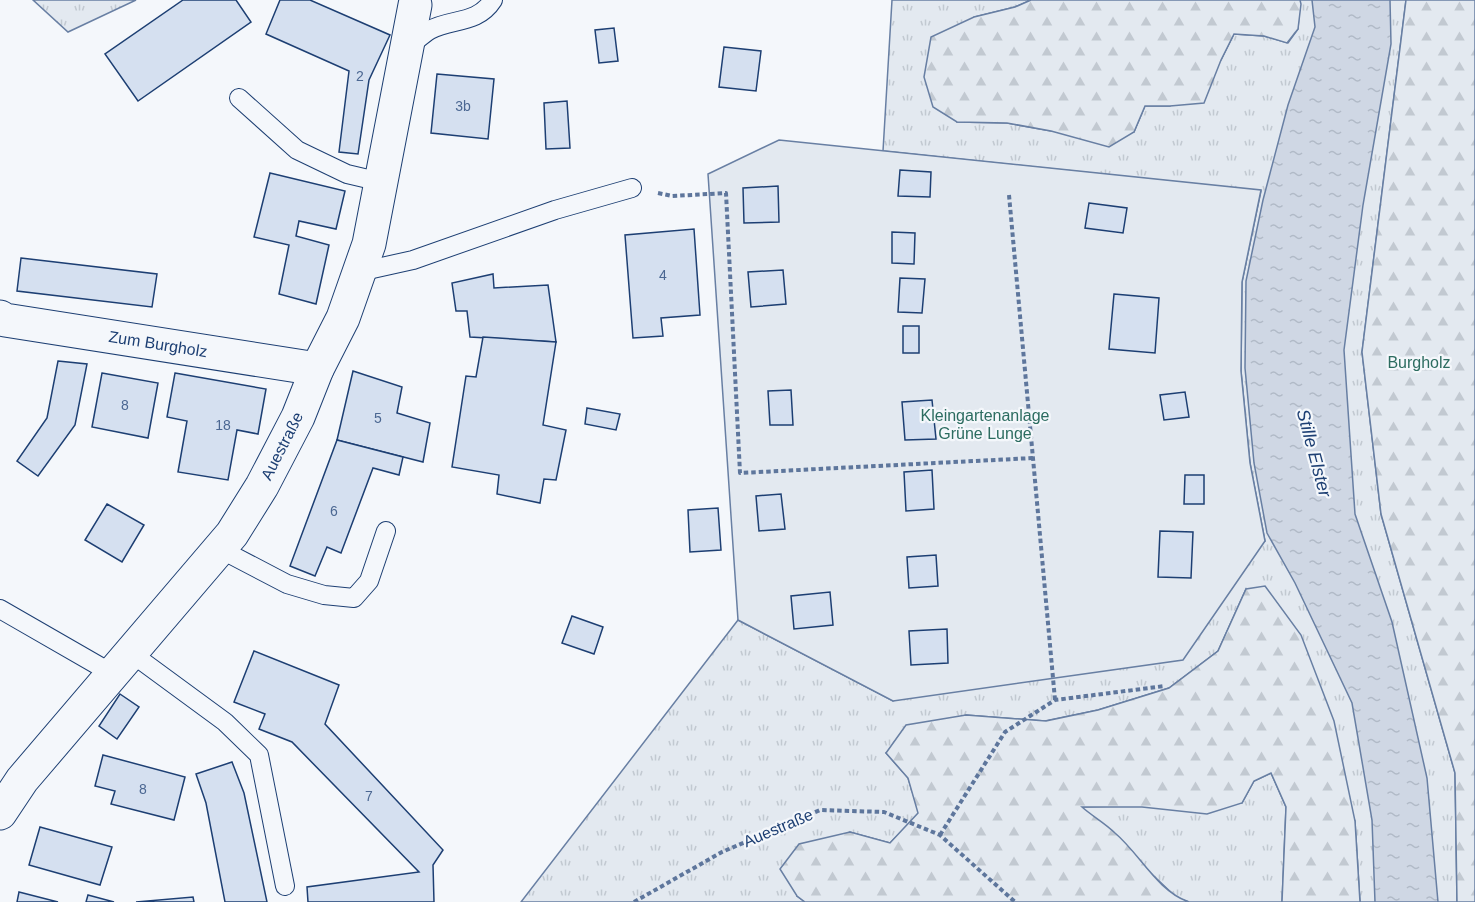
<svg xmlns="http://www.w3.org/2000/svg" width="1475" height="902" viewBox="0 0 1475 902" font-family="Arial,sans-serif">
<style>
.grass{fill:url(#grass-tufts);stroke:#687fa3;stroke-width:1.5}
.forest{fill:url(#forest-firs);stroke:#687fa3;stroke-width:1.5}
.garden{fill:#e3e9f0;stroke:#687fa3;stroke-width:1.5}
.water{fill:url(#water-ripples);stroke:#687fa3;stroke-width:1.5}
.building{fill:#d5e0f0;stroke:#1d3f73;stroke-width:1.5}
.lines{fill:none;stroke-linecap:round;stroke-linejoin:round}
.service-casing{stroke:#1d3f73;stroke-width:20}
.minor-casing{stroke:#1d3f73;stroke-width:35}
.path{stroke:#5e769c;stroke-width:4;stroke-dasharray:4.5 3;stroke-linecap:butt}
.service{stroke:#f4f7fb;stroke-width:18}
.minor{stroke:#f4f7fb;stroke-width:33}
.labels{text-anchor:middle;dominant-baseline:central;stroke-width:4.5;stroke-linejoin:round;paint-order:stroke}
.number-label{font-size:14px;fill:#4b6792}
.street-label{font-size:16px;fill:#1d3f73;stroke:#f4f7fb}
.park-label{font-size:16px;fill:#2c6c60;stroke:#f4f7fb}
.water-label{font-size:18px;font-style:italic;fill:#1d3f73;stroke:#f4f7fb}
</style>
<defs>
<pattern id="grass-tufts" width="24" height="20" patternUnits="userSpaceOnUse" patternTransform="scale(1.5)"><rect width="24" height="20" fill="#e3e9f0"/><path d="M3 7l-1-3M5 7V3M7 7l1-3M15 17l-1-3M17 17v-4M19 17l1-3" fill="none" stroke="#c2c9d1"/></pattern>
<pattern id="forest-firs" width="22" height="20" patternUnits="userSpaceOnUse" patternTransform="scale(1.5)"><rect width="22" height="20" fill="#e3e9f0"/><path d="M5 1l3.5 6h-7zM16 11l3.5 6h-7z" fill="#c2c9d1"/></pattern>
<pattern id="water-ripples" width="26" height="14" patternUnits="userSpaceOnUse" patternTransform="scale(1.5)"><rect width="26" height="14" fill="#cfd7e4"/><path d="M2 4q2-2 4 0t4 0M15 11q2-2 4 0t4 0" fill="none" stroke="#b1bac7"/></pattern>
</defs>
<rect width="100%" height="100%" fill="#f4f7fb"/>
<g class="grass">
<polygon points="33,0 136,0 68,32"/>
<polygon points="892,0 1031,0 1015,7 974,17 957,122 1007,123 1051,131 1134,132 1145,106 1170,106 1221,60 1234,34 1264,36 1288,43 1298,29 1300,0 1406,0 1362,352 1381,514 1455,773 1457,902 1360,902 1355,821 1246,589 1218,651 1169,688 1098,710 1045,721 966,715 886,753 908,778 919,813 890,843 850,832 797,896 805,902 521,902 738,620 893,701 1265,541 1250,463 1241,371 1242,282 1261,191 883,151"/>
<polygon points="1271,773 1286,807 1282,902 1189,902 1177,898 1081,807 1242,803 1254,781"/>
</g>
<g class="forest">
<polygon points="1031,0 1300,0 1301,4 1298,29 1287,43 1264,36 1234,34 1221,60 1204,103 1170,106 1145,106 1134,132 1109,147 1051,131 1007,123 957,122 933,107 924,77 931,37 974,17 1015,7"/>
<polygon points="1406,0 1475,0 1475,902 1457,902 1455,773 1381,514 1362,352"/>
<path d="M1265,586L1301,635L1334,721L1355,821L1360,902H1282L1286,807L1271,773L1254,781L1242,803L1207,814L1142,807H1082C1092,816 1105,823 1115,833C1140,854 1157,891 1189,902H805L797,896L780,869L799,844L850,832L890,843L918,813L908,778L886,753L906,725L966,715L1046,721L1098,710L1169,688L1218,651L1246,589Z"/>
</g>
<polygon class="garden" points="779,140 1261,190 1242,282 1241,371 1250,463 1265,541 1183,660 893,701 738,620 708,174"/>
<polygon class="water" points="1312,0 1390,0 1391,44 1363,205 1344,350 1355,514 1392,622 1427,778 1438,902 1375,902 1372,820 1352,703 1295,583 1267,533 1254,463 1245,368 1246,281 1263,200 1288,105 1315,27"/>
<g class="building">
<polygon points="183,0 236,0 251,22 138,101 105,54"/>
<polygon points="280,0 310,0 390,35 369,80 358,154 339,152 349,71 266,34"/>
<polygon points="614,28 618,61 599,63 595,30"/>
<polygon points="724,47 761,51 756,91 719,87"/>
<polygon points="437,74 494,79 488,139 431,133"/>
<polygon points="567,101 570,148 546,149 544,103"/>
<polygon points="900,170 931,172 930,197 898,196"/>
<polygon points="270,173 345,191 336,229 299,221 296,236 329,245 316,304 279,294 289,245 254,237"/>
<polygon points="778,186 779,222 744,223 743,188"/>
<polygon points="1089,203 1127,208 1123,233 1085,228"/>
<polygon points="694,229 700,315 661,318 663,336 633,338 625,235"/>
<polygon points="892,232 915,233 914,264 892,263"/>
<polygon points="21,258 157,274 152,307 17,291"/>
<polygon points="783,270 786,304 751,307 748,272"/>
<polygon points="493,274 494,288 548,285 556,342 470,337 467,311 456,311 452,283"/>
<polygon points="900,278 925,279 922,313 898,312"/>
<polygon points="1114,294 1159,298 1155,353 1109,349"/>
<rect x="903" y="326" width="16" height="27"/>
<polygon points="483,337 556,342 543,425 566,430 556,480 544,479 540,503 497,494 499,475 452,467 466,376 476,377"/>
<polygon points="58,361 87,364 75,425 38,476 17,461 47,418"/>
<polygon points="353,371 402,387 397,413 430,423 423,462 337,440"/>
<polygon points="102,373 158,383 148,438 92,427"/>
<polygon points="175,373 266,389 258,434 237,430 228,480 178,472 187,421 167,417"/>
<polygon points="791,390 793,425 770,425 768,391"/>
<polygon points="1185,392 1189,417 1164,420 1160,395"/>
<polygon points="932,400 936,439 905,440 902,402"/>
<polygon points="587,408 620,414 616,430 585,424"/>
<polygon points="337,440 403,457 399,475 373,468 341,553 327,547 315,576 290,566"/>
<polygon points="932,470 934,509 906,511 904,472"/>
<polygon points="1185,475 1204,475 1204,504 1184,504"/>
<polygon points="781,494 785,529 759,531 756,496"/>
<polygon points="107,504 144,525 122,562 85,540"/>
<polygon points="718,508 721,550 690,552 688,510"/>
<polygon points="1160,531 1193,532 1191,578 1158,577"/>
<polygon points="936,555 938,586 909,588 907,557"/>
<polygon points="830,592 833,625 794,629 791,596"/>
<polygon points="572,616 603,627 594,654 562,643"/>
<polygon points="947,629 948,663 911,665 909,631"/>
<polygon points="254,651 339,685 325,724 443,850 433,865 434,902 308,902 307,887 419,872 292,742 259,729 265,714 234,702"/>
<polygon points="120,694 139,707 117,739 99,726"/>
<polygon points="103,755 185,777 174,820 111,804 115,791 95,786"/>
<polygon points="232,762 244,793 267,902 225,902 206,803 196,774"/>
<polygon points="40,827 112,847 100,885 29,865"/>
<polygon points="19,892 58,902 17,902"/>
<polygon points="88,895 114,902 86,902"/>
<polygon points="193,897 194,902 136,902"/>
</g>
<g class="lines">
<g class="service-casing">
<g id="service">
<path d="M408,47C415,42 423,34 430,30C451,18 477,25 493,0"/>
<polyline points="239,98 297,150 347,174 381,182"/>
<polyline points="359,272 413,260 555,210 632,188"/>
<polyline points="220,549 287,584 324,595 354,598 369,581 386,531"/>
<polyline points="0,609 113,674"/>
<polyline points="131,653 225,722 259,755 285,886"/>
</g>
</g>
<g class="minor-casing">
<g id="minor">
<polyline points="0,317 5,320 317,369"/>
<polyline points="0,813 22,780 232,534 262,486 298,417 317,369 343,318 369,244 415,5"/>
</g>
</g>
<g class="path">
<polyline points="658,193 672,196 726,193 740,473 1033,458"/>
<polyline points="1009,195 1055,700"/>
<polyline points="940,835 1005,732 1055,700 1165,686"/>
<polyline points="634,902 722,852 820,810 884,812 940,835 1015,902"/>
</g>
<use href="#service" class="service"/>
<use href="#minor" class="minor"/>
</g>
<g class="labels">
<g class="number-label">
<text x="360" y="76">2</text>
<text x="463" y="106">3b</text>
<text x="663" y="275">4</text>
<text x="125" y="405">8</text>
<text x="378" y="418">5</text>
<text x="223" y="425">18</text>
<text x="334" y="511">6</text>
<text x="143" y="789">8</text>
<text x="369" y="796">7</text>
</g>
<g class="street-label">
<text transform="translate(158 344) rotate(9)">Zum Burgholz</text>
<text transform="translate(282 446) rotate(-63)">Auestraße</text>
<text transform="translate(778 828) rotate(-23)">Auestraße</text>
</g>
<g class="park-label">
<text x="1419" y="362">Burgholz</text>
<text x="985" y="415">Kleingartenanlage<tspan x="985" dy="18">Grüne Lunge</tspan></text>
</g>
<g class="water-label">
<text transform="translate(1314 453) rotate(75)">Stille Elster</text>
</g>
</g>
</svg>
